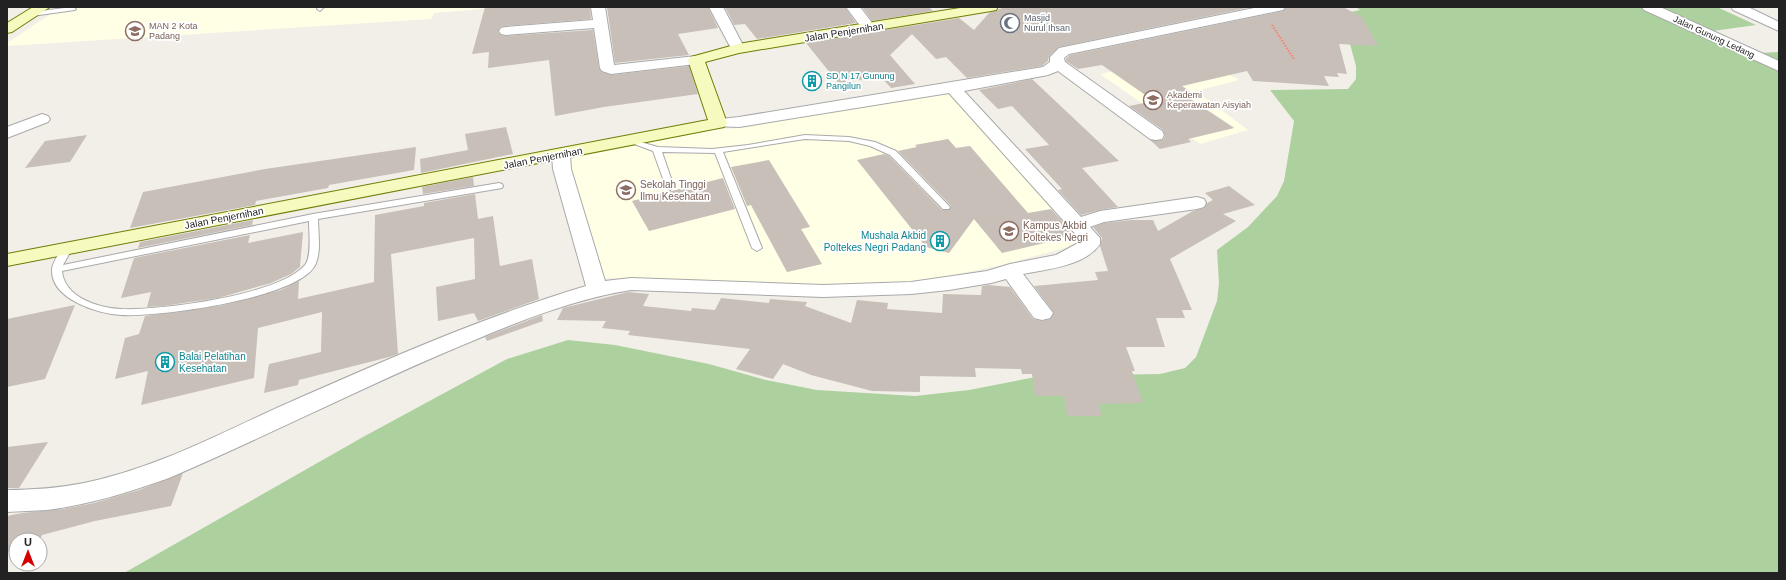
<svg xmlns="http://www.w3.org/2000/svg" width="1786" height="580" viewBox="0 0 1786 580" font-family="Arial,sans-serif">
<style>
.education{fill:#ffffe5;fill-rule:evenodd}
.forest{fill:#add19e}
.building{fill:#c7bfb8}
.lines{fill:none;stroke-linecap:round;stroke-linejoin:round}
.lane-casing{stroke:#a9a9a9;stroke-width:2}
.street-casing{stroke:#a9a9a9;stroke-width:2}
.secondary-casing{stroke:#707d05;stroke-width:2}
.path{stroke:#fa8072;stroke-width:2;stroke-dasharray:1.5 1.5;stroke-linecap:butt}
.lane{fill:#fff;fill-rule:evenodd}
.street{fill:#fff;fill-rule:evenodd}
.secondary{fill:#f7fabf;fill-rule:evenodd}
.labels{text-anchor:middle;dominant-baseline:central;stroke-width:3.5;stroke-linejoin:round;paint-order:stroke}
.far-worship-label{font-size:9px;fill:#5b616d;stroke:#fff;text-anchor:start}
.far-education-label{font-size:9px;fill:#785e54;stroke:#fff;text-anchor:start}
.far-street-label{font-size:9px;fill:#222;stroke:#fff}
.far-culture-label{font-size:9px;fill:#0d838f;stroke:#fff;text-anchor:start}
.street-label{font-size:10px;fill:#222;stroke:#fff}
.education-label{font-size:10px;fill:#785e54;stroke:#fff;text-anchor:start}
.culture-label{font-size:10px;fill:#0d838f;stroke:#fff;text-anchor:end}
</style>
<rect width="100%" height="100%" fill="#f2efe9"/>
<g class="education">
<polygon points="61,7 506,7 434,13 431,19 7,46 7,43"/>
<path d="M1194,54L1239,80L1196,91L1248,130L1200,144L1100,74ZM1114,72L1221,77L1146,95ZM1186,96L1234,127V128L1197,137L1151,104Z"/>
<path d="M952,91L1084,238L1068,247L1002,265L925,281L823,287L711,280L600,278L566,156L716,129L742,128L881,102ZM948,139L956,148L969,146L1015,198L965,208L915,145ZM890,153L942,215L907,223L857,160ZM777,174L810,226L801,229L822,264L787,272L735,176ZM711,181L731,210L649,231L633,201ZM974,219L1044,243L1002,253ZM1062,222L1074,233L1054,240L1042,230ZM931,229L961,237L949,253L919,245Z"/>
</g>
<polygon class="forest" points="1356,7 1717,7 1756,25 1713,31 1760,53 1779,52 1779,573 124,573 363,437 507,359 568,340 615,345 709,364 766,380 817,390 915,396 969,390 1041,376 1160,374 1185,368 1196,357 1217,301 1219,283 1217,250 1248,227 1277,196 1284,181 1294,121 1270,90 1348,89 1356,79 1356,66 1347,33 1333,16 1360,10"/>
<g class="building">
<polygon points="485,7 590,7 591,19 506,26 500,27 498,32 501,35 506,36 593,30 599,68 602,72 611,75 689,66 698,94 604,107 555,116 549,60 488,68 489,52 472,54"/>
<polygon points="607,7 708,7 718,28 678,34 689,55 615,63"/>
<polygon points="725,7 845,7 856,23 757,39 745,24 734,25"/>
<polygon points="862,7 929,7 933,11 872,21"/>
<polygon points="1005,7 1252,7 1059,47 1049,56 1048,61 1042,66 967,78 946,57 936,59 912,34 890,55 915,84 891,88 880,76 839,84 806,43 959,18 974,30 989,13"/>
<polygon points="1286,7 1343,7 1362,17 1378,46 1339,44 1347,74 1337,73 1339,77 1324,76 1329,86 1253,81 1247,71 1182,86 1194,94 1186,96 1234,128 1188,139 1191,142 1160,149 1150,140 1163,140 1165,136 1163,130 1129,106 1154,101 1102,65 1078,69 1066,61 1066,59 1070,55 1283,11"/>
<polygon points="1032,79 1119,161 1082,168 1118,207 1100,210 1081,215 1058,190 1062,189 1025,149 1049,145 1012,106 998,109 979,90"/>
<polygon points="506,127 513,154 421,173 420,159 468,150 465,134"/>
<polygon points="87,135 70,162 25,168 45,141"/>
<polygon points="948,139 956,148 970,146 1028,213 1051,209 1073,233 1048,242 1002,253 974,219 949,253 926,247 857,160 884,154 889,156 942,210 949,210 951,206 898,151 917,147 915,145"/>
<polygon points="416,147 414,170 329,185 328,188 256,201 255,205 130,228 143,192 265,169"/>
<polygon points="769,160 810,227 801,229 822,264 787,272 751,205 747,206 731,167"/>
<polygon points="473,177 474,186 423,194 422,187"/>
<polygon points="723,178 735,209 649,231 632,201"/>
<polygon points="1229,186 1255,205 1223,214 1236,221 1170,259 1192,310 1182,310 1185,318 1156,318 1165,347 1126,347 1135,371 1132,371 1143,403 1099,404 1102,416 1067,416 1064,396 1035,396 1032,374 1022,374 1021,369 975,368 976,377 920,376 920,392 872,391 811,375 783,364 773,379 736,369 750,349 628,335 630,331 602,328 606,321 557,320 563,308 628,292 649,294 643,306 691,311 692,308 715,310 721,298 769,303 770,299 807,302 805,306 851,323 857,300 888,303 887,309 942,313 943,294 981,295 982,286 988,285 1010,287 1033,319 1042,321 1050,319 1054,313 1034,286 1098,280 1095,272 1108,271 1100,246 1102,238 1093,227 1104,223 1131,220 1153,220 1158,231 1193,211 1204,208 1207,203 1213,200 1205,193"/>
<polygon points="475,194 478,219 493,216 500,266 532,259 539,299 478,321 474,313 438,321 436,287 475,279 474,238 391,254 398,354 389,357 299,380 298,385 264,393 269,364 321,352 322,312 258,328 254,378 141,405 148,371 115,379 125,338 139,334 145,316 224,305 281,290 299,281 298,299 374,282 375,215 424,206 424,203"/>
<polygon points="253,220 252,225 138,248 140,242"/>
<polygon points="303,232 300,267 291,274 271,283 218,298 163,306 147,307 151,292 121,298 134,258 250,235 248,243"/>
<polygon points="75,305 45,379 7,387 7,319"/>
<polygon points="542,315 543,321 487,341 485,337"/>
<polygon points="48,442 19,488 7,488 7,447"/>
<polygon points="183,473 171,506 95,521 42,535 40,540 16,540 16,550 7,552 7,516 22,513 63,509 94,503 139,490"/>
</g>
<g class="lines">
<g class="lane-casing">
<g id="lane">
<polygon points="73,7 76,9 75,10 32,16 29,14 32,12"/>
<polygon points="318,7 324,7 320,11 317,9"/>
<polygon points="805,135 849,137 875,142 896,151 950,207 949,209 943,209 890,155 870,146 849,141 805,139 723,152 762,248 757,251 752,248 715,153 662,152 674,187 670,190 666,187 653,151 626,141 630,139 658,147 712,149 748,145"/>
<path d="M499,183L502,184L503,186L502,188L318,219C318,233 322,254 314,267C293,299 159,317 121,315C98,314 50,299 52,269C53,261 60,252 65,245L68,244L73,247L63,265L313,214ZM309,221C309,231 312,257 305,265C280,295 160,311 121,309C98,308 64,297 62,271Z"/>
</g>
</g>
<g class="street-casing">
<g id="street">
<polygon points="591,7 605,7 614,65 696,56 701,57 703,60 701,63 696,64 611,74 602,71 600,68 594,28 506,35 501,34 499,31 501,28 506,27 593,20"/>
<polygon points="709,7 723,7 745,49 743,52 733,52"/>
<polygon points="846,7 860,7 876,28 874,31 864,31"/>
<path d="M1259,7H1285L1283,10L1278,11L1069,54L1064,58L1065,62L1162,131L1164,135L1162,139L1156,140L1150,139L1058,71L1048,75L964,91L1081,217L1100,211L1197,197L1204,199L1206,203L1204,207L1197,209L1104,222L1090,227L1100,238V244C1085,266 1048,269 1023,274L1053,313L1050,318L1042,320L1034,318L1006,279L991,283L949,290L911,294L823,297L631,290C575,299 522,320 470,342C368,384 270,435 169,478C129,492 89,505 47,510C34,511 20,511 7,512V490C33,490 58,488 84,483C159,468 228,429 297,399C392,357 486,316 586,286L553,169L552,154L555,150L561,149L567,150L570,154L571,169L605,281L631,278L823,285L911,282L987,271L1010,264L1056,255L1080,242V239L949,93L739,127L712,126L710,123L712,120L739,117L1043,67L1050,62V57L1059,48Z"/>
<polygon points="1642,7 1660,7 1779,61 1779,71 1644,10"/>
<polygon points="1731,7 1748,7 1779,22 1779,31 1733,10"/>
<polygon points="42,114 48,116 50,119 48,122 7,138 7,127"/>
</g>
</g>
<g class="secondary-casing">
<g id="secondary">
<polygon points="33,7 50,7 12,32 7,33 7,23"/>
<polygon points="966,7 998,7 996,10 991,11 739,53 705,62 727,123 724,127 7,266 7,254 708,120 688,60 691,57 738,44"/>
</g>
</g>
<polyline class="path" points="1272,25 1294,59"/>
<use href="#lane" class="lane"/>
<use href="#street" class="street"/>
<use href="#secondary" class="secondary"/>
</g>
<defs>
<g id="mosque-ring" transform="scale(1)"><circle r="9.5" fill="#fff" stroke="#6b7280" stroke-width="1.5"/><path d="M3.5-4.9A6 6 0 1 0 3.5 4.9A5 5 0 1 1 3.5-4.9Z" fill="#6b7280"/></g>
<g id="school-ring" transform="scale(1)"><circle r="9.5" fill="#fff" stroke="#8d6e63" stroke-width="1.5"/><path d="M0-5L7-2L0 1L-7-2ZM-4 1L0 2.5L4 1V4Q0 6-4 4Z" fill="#8d6e63"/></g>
<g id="building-ring" transform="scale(1)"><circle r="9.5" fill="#fff" stroke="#0f9aa8" stroke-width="1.5"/><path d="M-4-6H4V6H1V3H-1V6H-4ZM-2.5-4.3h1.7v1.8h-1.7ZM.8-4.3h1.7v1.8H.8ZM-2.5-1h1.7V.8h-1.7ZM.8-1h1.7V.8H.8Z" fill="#0f9aa8"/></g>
<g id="university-ring" transform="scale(1)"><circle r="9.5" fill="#fff" stroke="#8d6e63" stroke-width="1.5"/><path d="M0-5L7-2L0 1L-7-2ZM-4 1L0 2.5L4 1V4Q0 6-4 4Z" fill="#8d6e63"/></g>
</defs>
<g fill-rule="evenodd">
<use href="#mosque-ring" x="1010" y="23"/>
<use href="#school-ring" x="135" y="31"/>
<use href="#building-ring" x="812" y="81"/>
<use href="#university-ring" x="1153" y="100"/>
<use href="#university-ring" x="626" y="190"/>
<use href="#university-ring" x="1009" y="231"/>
<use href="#building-ring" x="940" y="241"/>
<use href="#building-ring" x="165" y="362"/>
</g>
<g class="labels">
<g class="far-worship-label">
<text x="1024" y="18">Masjid<tspan x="1024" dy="10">Nurul Ihsan</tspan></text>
</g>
<g class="far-education-label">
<text x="149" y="26">MAN 2 Kota<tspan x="149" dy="10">Padang</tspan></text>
<text x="1167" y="95">Akademi<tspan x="1167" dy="10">Keperawatan Aisyiah</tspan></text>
</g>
<g class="far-street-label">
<text transform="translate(1714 37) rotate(25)">Jalan Gunung Ledang</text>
</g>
<g class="far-culture-label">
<text x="826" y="76">SD N 17 Gunung<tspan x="826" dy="10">Pangilun</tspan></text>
</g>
<g class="street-label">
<text transform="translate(844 32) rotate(-9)">Jalan Penjernihan</text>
<text transform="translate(543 158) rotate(-11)">Jalan Penjernihan</text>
<text transform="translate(224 218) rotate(-11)">Jalan Penjernihan</text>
</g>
<g class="education-label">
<text x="640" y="184">Sekolah Tinggi<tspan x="640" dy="12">Ilmu Kesehatan</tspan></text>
<text x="1023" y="225">Kampus Akbid<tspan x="1023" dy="12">Poltekes Negri</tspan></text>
</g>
<g class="culture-label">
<text x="926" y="235">Mushala Akbid<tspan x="926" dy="12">Poltekes Negri Padang</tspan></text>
<text x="179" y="356" text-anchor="start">Balai Pelatihan<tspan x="179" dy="12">Kesehatan</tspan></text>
</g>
</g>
<rect width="1786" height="580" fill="none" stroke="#222222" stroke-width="16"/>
<g transform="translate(28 552)"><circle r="19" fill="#ffffff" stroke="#a7a7a7"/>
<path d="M0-3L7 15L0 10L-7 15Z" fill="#d40000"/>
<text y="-6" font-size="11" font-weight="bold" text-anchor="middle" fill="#222222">U</text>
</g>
</svg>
